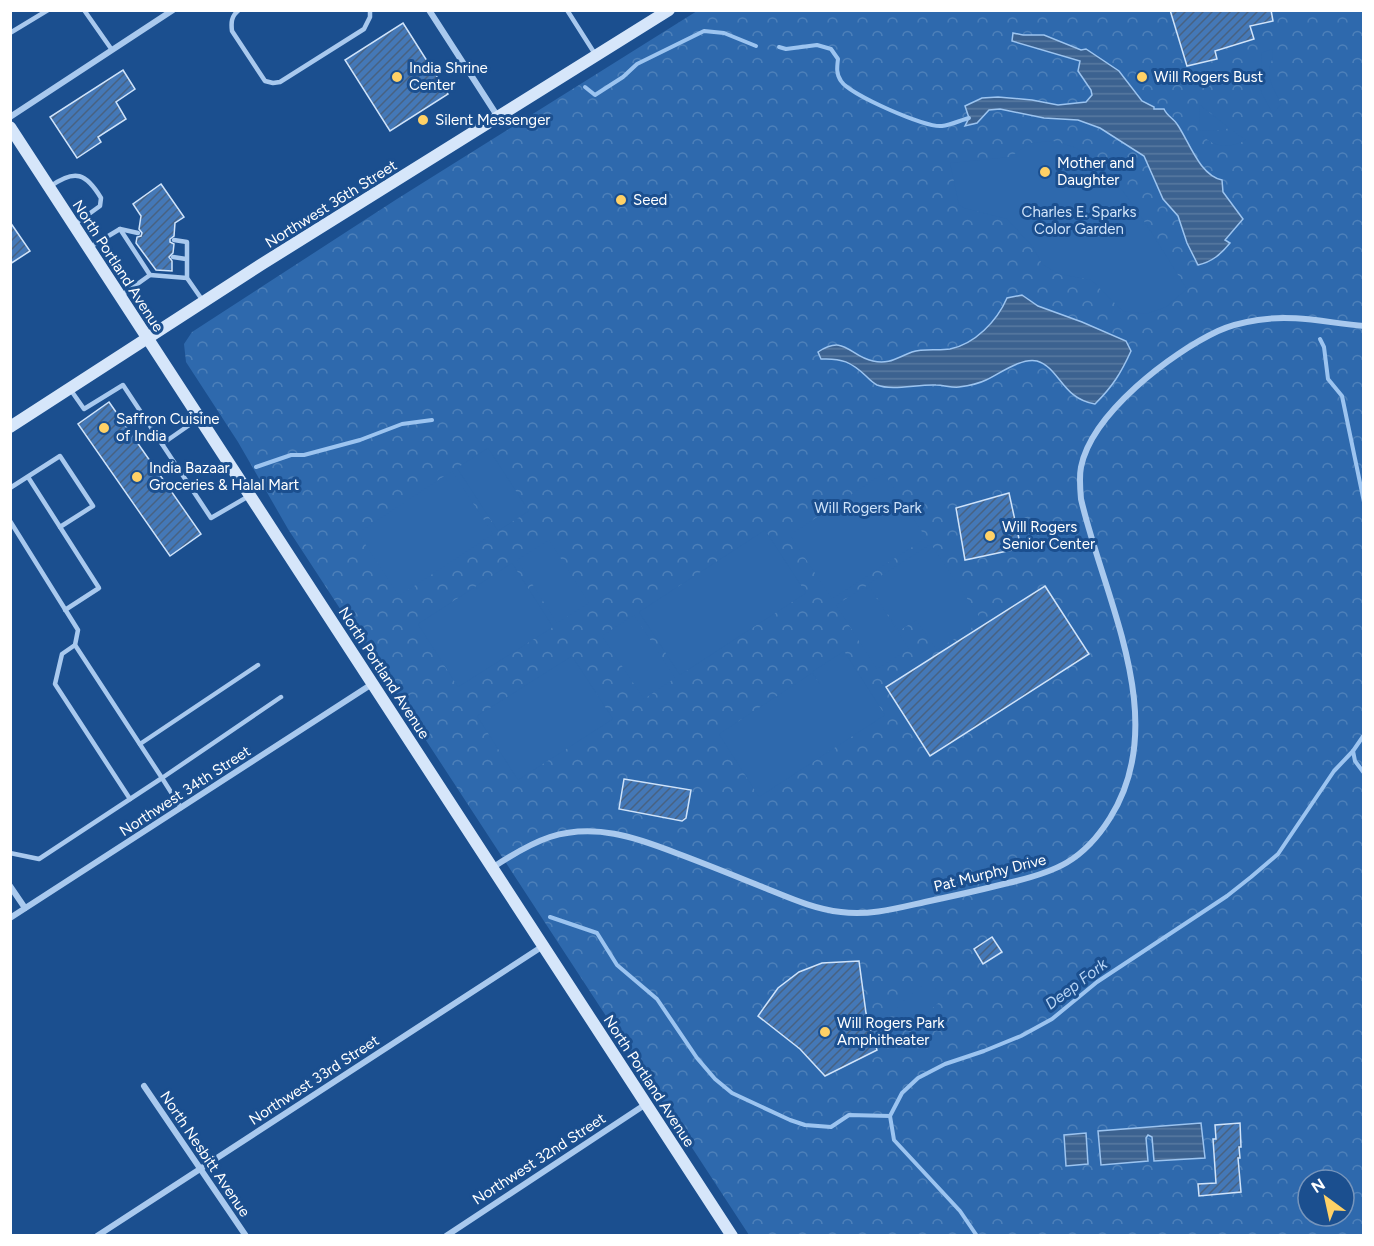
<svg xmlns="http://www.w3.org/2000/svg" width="1374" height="1246" viewBox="0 0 1374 1246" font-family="Figtree,sans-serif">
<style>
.park{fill:url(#park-crowns);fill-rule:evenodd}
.garden{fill:#2e69ad}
.water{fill:url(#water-rules);stroke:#9cc4f0;stroke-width:1.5}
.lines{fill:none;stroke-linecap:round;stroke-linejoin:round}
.stream{stroke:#9cc4f0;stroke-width:4}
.building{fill:url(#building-hatch);stroke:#cfe3fa;stroke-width:1.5}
.service{stroke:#a9c9ee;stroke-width:4.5}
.minor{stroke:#a9c9ee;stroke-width:6}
.secondary{stroke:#d6e6fa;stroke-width:12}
.poi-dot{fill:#ffd166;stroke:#1b4f8f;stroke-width:2}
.labels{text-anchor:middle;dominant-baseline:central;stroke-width:6;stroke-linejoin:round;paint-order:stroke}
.poi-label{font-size:15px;fill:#fff;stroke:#1b4f8f;text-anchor:start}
.street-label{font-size:15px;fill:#fff;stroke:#1b4f8f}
.park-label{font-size:15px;fill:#cfe3fa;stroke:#1b4f8f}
.water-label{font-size:16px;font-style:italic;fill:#b5d3f5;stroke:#1b4f8f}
</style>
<defs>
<pattern id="park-crowns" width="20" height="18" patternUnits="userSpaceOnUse" patternTransform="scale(1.5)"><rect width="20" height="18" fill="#2e69ad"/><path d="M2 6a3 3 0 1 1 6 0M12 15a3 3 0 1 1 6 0" fill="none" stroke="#4d80b9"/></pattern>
<pattern id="water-rules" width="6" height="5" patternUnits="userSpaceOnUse" patternTransform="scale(1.5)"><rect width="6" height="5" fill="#3c6290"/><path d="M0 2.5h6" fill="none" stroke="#597aa1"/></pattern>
<pattern id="building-hatch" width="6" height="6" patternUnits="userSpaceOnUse" patternTransform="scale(1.5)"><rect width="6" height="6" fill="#4478b7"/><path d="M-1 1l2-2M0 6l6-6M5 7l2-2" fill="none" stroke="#486282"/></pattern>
</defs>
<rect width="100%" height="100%" fill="#1b4f8f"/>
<path class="park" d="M697,11H1363V1235H749L288,529L238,442L186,362L184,344L192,332L397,199ZM1308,1180H1344V1216H1308Z"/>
<g class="garden">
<path d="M1272,49C1275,60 1269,62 1269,72C1269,83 1277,94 1281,104L1273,114L1262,94L1257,77L1262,66L1261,53Z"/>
<polygon points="1200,105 1229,128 1223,130 1199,131"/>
<path d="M1230,129L1246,140C1229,149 1214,148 1201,134H1225Z"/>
<path d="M1053,141C1061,143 1069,145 1076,148C1117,167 1162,251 1187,289L1166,307L1146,314L1123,311L1091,280L1059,274L1042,264L1033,247L1007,219L964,208L959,205L950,163L1010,157L1030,143Z"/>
<polygon points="488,448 529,511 498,531 457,468"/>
<polygon points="452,471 493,534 399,596 358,533"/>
<polygon points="884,473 926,538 832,599 790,535"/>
<polygon points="765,530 806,593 680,675 639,612"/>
<polygon points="549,540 589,603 557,623 517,560"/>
<polygon points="931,544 982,621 937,650 916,620 899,631 868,584"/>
<polygon points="512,563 553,627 458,687 418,624"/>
<polygon points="868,585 909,649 877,669 836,605"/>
<polygon points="634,615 675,678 644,699 602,636"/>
<polygon points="844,651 885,715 759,797 719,734 812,673 820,684 812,672"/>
<polygon points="572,656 613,719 518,780 477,716"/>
<polygon points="928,980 944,998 913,1025 897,1007"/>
</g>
<g class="water">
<path d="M1013,33L1023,35H1044L1081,50L1086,49L1119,71L1142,101L1154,107V109H1164C1167,116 1173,118 1177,124C1189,141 1199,175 1222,180L1223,192L1243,219L1225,240L1230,243C1221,254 1212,262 1198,265L1187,243L1178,216L1163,199L1144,156L1100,128L1078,120L1044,118L1000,109L989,110L977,123L965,126L969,118L965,106L982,98L998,97L1032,100L1058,105L1086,102L1092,95L1091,90L1078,71L1080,61L1012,41Z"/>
<path d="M1022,295L1038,306L1082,322L1126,341L1131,351C1121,373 1113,386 1095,404C1062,399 1060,368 1037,361C1022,357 999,374 986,380C978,384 967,386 959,387C952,388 944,385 936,385C918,384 892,391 877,385C873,383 869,379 866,376C851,362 842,358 821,359L818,352C845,334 849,356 873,361C889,365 898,357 912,352C924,348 938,351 950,349C975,344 997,321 1007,298Z"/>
<polygon points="1201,1123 1205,1158 1154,1161 1152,1137 1148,1135 1146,1138 1148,1161 1101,1165 1098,1131"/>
<polygon points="1086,1133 1088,1164 1066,1166 1064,1135"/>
</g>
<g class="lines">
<g class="stream">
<path d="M779,47L786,49L817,45L831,49L838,59C837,67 836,74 841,81C850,95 926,128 942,126C951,125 961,120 969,118"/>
<polyline points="585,87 595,95 623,77 637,64 704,31 724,33 756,46"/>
<polyline points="1320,339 1324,347 1328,379 1342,396 1364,502"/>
<polyline points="256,467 291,455 304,455 360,440 402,424 432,420"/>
<polyline points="1353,751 1355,761 1364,773"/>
<polyline points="550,917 597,933 617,965 657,999 697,1058 715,1079 732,1093 790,1120 805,1125 831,1127 849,1115 890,1116"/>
<polyline points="977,1236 960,1211 894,1140 890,1116 902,1093 918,1078 945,1064 984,1051 1021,1036 1052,1019 1097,982 1227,896 1251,877 1278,854 1334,771 1353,751 1364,735"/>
</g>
</g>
<g class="building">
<polygon points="1170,10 1271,10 1273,21 1250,26 1254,39 1215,51 1217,59 1187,66"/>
<polygon points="403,23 448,94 390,131 345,60"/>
<polygon points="123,70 135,89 116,102 126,119 98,137 101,142 77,158 50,117"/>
<polygon points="161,184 184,217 175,223 174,236 170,239 170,242 174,244 173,253 169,257 172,261 172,271 156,270 136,243 137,237 141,236 142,233 139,229 141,216 133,204"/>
<polygon points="10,222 30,251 10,264"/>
<polygon points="109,402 201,534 170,556 78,424"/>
<polygon points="1009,493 1021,548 965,560 956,508"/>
<polygon points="1045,586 1089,654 930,756 886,687"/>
<polygon points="624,779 691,790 686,818 682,821 619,809"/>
<polygon points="992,937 1002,952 983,964 974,949"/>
<polygon points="859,961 866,1013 877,1050 825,1076 800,1049 758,1016 778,988 799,972 822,963"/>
<polygon points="1240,1123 1241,1147 1239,1147 1240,1158 1238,1158 1241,1192 1199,1196 1198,1184 1216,1183 1213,1139 1216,1139 1215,1125"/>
</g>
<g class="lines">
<g class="service">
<polyline points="84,10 112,50"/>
<path d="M239,10C231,16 231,23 232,31L265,81L273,83L280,82L364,29L370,17V10"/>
<polyline points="567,10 595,54"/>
<polyline points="10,33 48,10"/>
<path d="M51,186C75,169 86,173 101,198L100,206L75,224"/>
<polyline points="120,229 150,275 122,295"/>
<polyline points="174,240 187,242 187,278 203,301"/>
<polyline points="90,247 120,229 138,233"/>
<polyline points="173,257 186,259"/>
<polyline points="150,275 187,278"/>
<polyline points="70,389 84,409 123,385 162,444 198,419"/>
<polyline points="162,444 211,518 249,496"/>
<polyline points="10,488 60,456 93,506 60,527 28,477"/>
<polyline points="10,521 78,630 75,645 162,778 281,697"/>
<polyline points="60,527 99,588 65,610"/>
<polyline points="75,645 62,654 55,684 130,799"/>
<polyline points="140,744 258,665"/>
<polyline points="10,853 39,859 162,778 181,808"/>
</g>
<g class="minor">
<polyline points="429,10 498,117"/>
<polyline points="10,117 173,10"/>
<path d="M492,868C510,856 529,844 550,837C594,823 635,837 676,853C706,864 735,876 765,888C790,898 814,909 841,912C869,916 898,908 925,902C953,896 981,890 1008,883C1056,872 1083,861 1110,818C1172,720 1104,599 1081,499C1080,488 1079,477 1081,467C1092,413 1171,353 1218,331C1231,325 1245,322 1258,320C1294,314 1328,323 1364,326"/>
<polyline points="10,886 25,908"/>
<polyline points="10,918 372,684"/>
<polyline points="144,1086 246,1236"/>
<polyline points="97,1236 543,946"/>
<polyline points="446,1236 646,1104"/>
</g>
<g class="secondary">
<polyline points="10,127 732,1236"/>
<polyline points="10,427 262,264 669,10"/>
</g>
</g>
<g class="poi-dot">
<circle cx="397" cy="77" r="6"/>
<circle cx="1142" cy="77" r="6"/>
<circle cx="423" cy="120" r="6"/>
<circle cx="1045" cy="172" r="6"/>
<circle cx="621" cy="200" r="6"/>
<circle cx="104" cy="428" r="6"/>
<circle cx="137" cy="477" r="6"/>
<circle cx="990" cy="536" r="6"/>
<circle cx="825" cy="1032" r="6"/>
</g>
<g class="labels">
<g class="poi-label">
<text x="409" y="68">India Shrine<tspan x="409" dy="17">Center</tspan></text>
<text x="1154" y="77">Will Rogers Bust</text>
<text x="435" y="120">Silent Messenger</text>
<text x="1057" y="163">Mother and<tspan x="1057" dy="17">Daughter</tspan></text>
<text x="633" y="200">Seed</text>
<text x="116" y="419">Saffron Cuisine<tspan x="116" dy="17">of India</tspan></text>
<text x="149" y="468">India Bazaar<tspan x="149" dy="17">Groceries &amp; Halal Mart</tspan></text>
<text x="1002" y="527">Will Rogers<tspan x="1002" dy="17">Senior Center</tspan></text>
<text x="837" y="1023">Will Rogers Park<tspan x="837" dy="17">Amphitheater</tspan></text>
</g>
<g class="street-label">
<text transform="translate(331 204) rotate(-32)">Northwest 36th Street</text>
<text transform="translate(118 266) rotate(57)">North Portland Avenue</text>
<text transform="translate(384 673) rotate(57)">North Portland Avenue</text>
<text transform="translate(185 791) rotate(-33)">Northwest 34th Street</text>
<text transform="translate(990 873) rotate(-14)">Pat Murphy Drive</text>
<text transform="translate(314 1080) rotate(-33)">Northwest 33rd Street</text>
<text transform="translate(649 1081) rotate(57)">North Portland Avenue</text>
<text transform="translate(205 1154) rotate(56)">North Nesbitt Avenue</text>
<text transform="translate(539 1159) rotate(-33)">Northwest 32nd Street</text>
</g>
<g class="park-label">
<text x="1079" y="212">Charles E. Sparks<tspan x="1079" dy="17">Color Garden</tspan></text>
<text x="868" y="508">Will Rogers Park</text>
</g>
<g class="water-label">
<text transform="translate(1076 984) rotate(-37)">Deep Fork</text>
</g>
</g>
<rect width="1374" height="1246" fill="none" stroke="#ffffff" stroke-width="24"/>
<g transform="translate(1326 1198) rotate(327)"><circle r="28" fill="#1b4f8f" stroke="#7695bc" stroke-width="1.5"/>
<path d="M0-4.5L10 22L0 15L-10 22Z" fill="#ffd166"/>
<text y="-9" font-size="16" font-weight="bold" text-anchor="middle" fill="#ffffff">N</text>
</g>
</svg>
